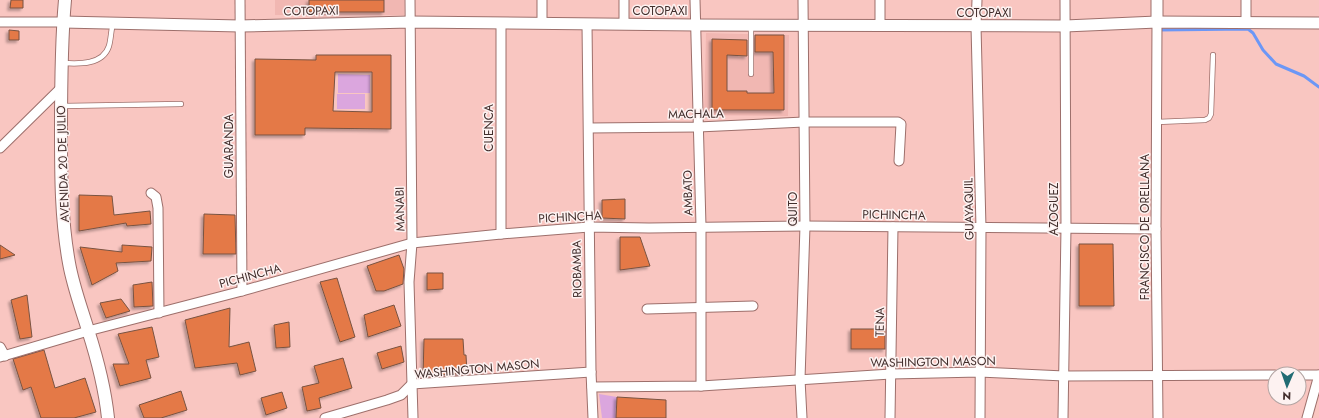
<svg xmlns="http://www.w3.org/2000/svg" width="1319" height="418" viewBox="0 0 1319 418" font-family="Jost,sans-serif">
<style>
.built{fill:#f1b7b2}
.green{fill:#dba6de}
.lines{fill:none;stroke-linecap:round;stroke-linejoin:round}
.stream{stroke:#6c97f6;stroke-width:3}
.building{fill:#e47946;stroke:#795342;fill-rule:evenodd;filter:url(#shadow)}
.service-casing{stroke:#9d6f6b;stroke-width:6}
.minor-casing{stroke:#9d6f6b;stroke-width:11}
.tertiary-casing{stroke:#9d6f6b;stroke-width:13}
.secondary-casing{stroke:#9d6f6b;stroke-width:14}
.service{stroke:#fff;stroke-width:4.5}
.minor{stroke:#fff;stroke-width:9}
.tertiary{stroke:#fff;stroke-width:11}
.secondary{stroke:#fff;stroke-width:12}
.labels{text-anchor:middle;dominant-baseline:central;stroke-width:3;stroke-linejoin:round;paint-order:stroke}
.street-label{font-size:12px;fill:#422e2c;stroke:#fdf2f1}
</style>
<defs>
<filter id="shadow"><feDropShadow dx="-2.5" dy="2.5" stdDeviation="1" flood-color="#0004"/></filter>
</defs>
<rect width="100%" height="100%" fill="#f9c6c1"/>
<g class="built">
<rect x="275" y="0" width="129" height="15"/>
<polygon points="706,33 789,35 788,116 704,115"/>
</g>
<g class="green">
<polygon points="338,74 370,75 370,93 338,93"/>
<rect x="337" y="94" width="28" height="15"/>
<polygon points="599,394 617,397 616,418 602,418"/>
</g>
<g class="lines">
<polyline class="stream" points="1159,30 1248,29 1253,33 1263,50 1276,64 1304,76 1319,87"/>
</g>
<g class="building">
<polygon points="11,0 23,0 23,8 10,8"/>
<rect x="309" y="0" width="75" height="12"/>
<polygon points="9,30 19,31 19,40 9,40"/>
<polygon points="755,35 784,35 784,110 712,110 712,39 747,40 747,56 727,55 727,91 747,91 747,93 774,93 773,52 755,52"/>
<path d="M316,55H391V129L305,128V135H255V59L316,60ZM335,72H372V112L333,111Z"/>
<polygon points="79,195 112,196 114,215 150,211 151,224 127,226 126,223 79,231"/>
<polygon points="625,199 625,219 602,218 602,200"/>
<polygon points="204,214 235,215 236,254 203,254"/>
<polygon points="620,237 640,237 650,266 620,270"/>
<polygon points="1079,244 1113,244 1114,306 1079,306"/>
<polygon points="0,245 15,255 0,259"/>
<polygon points="122,245 152,247 151,261 116,263 118,271 92,285 80,247 122,252"/>
<polygon points="399,255 404,269 403,284 384,291 376,291 367,266"/>
<polygon points="427,273 443,273 443,289 427,290"/>
<polygon points="337,278 355,337 340,342 320,282"/>
<polygon points="152,282 153,306 134,307 133,285"/>
<polygon points="27,295 32,337 20,339 11,300"/>
<polygon points="121,299 130,311 106,318 100,303"/>
<polygon points="394,305 401,326 368,337 364,315"/>
<polygon points="230,308 229,347 249,342 256,371 240,375 237,363 195,368 185,320"/>
<polygon points="289,322 290,347 276,348 274,325"/>
<polygon points="152,327 159,357 146,360 151,378 120,386 113,364 129,364 118,334"/>
<rect x="851" y="329" width="34" height="20"/>
<polygon points="424,339 463,339 464,355 466,355 467,373 423,376"/>
<polygon points="401,346 404,362 382,369 377,353"/>
<polygon points="44,350 55,388 85,378 96,412 74,418 41,418 31,387 23,390 13,359"/>
<polygon points="343,358 352,388 319,398 321,408 307,411 302,387 319,383 314,366"/>
<polygon points="181,391 187,410 161,418 144,418 139,405"/>
<polygon points="282,392 287,408 266,415 261,398"/>
<polygon points="617,397 666,400 666,418 616,418"/>
</g>
<g class="lines">
<g class="service-casing">
<g id="service">
<path d="M63,63C79,64 103,65 109,46C111,39 111,30 113,23"/>
<polyline points="751,74 751,25"/>
<polyline points="63,106 181,104"/>
<polyline points="1157,122 1205,120 1209,118 1211,114 1213,55"/>
</g>
</g>
<g class="minor-casing">
<g id="minor">
<polyline points="240,0 242,291"/>
<polyline points="410,0 412,243 409,282 413,418"/>
<polyline points="695,0 701,226 701,386"/>
<polyline points="880,0 880,25"/>
<polyline points="977,0 976,26 981,228 980,418"/>
<polyline points="1246,0 1246,22"/>
<polyline points="0,22 63,22"/>
<polyline points="1157,22 1156,229 1158,418"/>
<polyline points="501,23 501,234"/>
<polyline points="542,23 542,0"/>
<polyline points="587,24 591,372 593,418"/>
<polyline points="624,24 624,0"/>
<polyline points="589,128 698,127 804,122 898,122 901,124 899,161"/>
<polyline points="0,148 61,88"/>
<polyline points="151,193 156,197 158,208 159,313"/>
<polyline points="647,309 753,306"/>
<polyline points="0,347 5,356"/>
<polyline points="0,357 88,331 242,291 412,243 501,234 589,227 649,228 805,226 1156,229"/>
<polyline points="1299,375 1319,375"/>
<polyline points="592,387 701,386 891,374 979,372 1064,376 1275,375"/>
<polyline points="325,418 387,400 401,395 412,384 591,372"/>
<polyline points="802,418 800,379 805,226 803,0"/>
<polyline points="890,418 893,227"/>
<polyline points="1063,418 1066,228 1065,0"/>
<polyline points="1307,418 1319,375"/>
</g>
</g>
<g class="tertiary-casing">
<g id="tertiary">
<polyline points="1157,0 1157,22"/>
<polyline points="63,22 240,26 410,22 695,25 1065,26 1157,22 1319,23"/>
</g>
</g>
<g class="secondary-casing">
<path id="secondary" d="M65,0C61,43 61,87 61,130C61,175 61,219 69,263C73,286 81,307 88,330C97,358 105,389 108,418"/>
</g>
<use href="#service" class="service"/>
<use href="#minor" class="minor"/>
<use href="#tertiary" class="tertiary"/>
<use href="#secondary" class="secondary"/>
</g>
<g class="labels">
<g class="street-label">
<text transform="translate(311 11) rotate(-1)">COTOPAXI</text>
<text x="660" y="11">COTOPAXI</text>
<text x="984" y="13">COTOPAXI</text>
<text transform="translate(696 114) rotate(-1)">MACHALA</text>
<text transform="translate(489 128) rotate(-90)">CUENCA</text>
<text transform="translate(229 146) rotate(-90)">GUARANDA</text>
<text transform="translate(63 164) rotate(-92)">AVENIDA 20 DE JULIO</text>
<text transform="translate(688 193) rotate(-91)">AMBATO</text>
<text transform="translate(400 209) rotate(-91)">MANABI</text>
<text transform="translate(793 209) rotate(-90)">QUITO</text>
<text transform="translate(969 209) rotate(-91)">GUAYAQUIL</text>
<text transform="translate(1054 209) rotate(-90)">AZOGUEZ</text>
<text transform="translate(894 215) rotate(1)">PICHINCHA</text>
<text transform="translate(570 217) rotate(-3)">PICHINCHA</text>
<text transform="translate(1145 227) rotate(-90)">FRANCISCO DE ORELLANA</text>
<text transform="translate(577 269) rotate(-91)">RIOBAMBA</text>
<text transform="translate(250 276) rotate(-15)">PICHINCHA</text>
<text transform="translate(880 322) rotate(-89)">TENA</text>
<text transform="translate(933 362) rotate(-1)">WASHINGTON MASON</text>
<text transform="translate(477 369) rotate(-5)">WASHINGTON MASON</text>
</g>
</g>
<g transform="translate(1287 386) rotate(182)"><circle r="19" fill="#fdf2f1" stroke="#b2a4a2"/>
<path d="M0-3L7 15L0 10L-7 15Z" fill="#216c73"/>
<text y="-6" font-size="11" font-weight="bold" text-anchor="middle" fill="#422e2c">N</text>
</g>
</svg>
